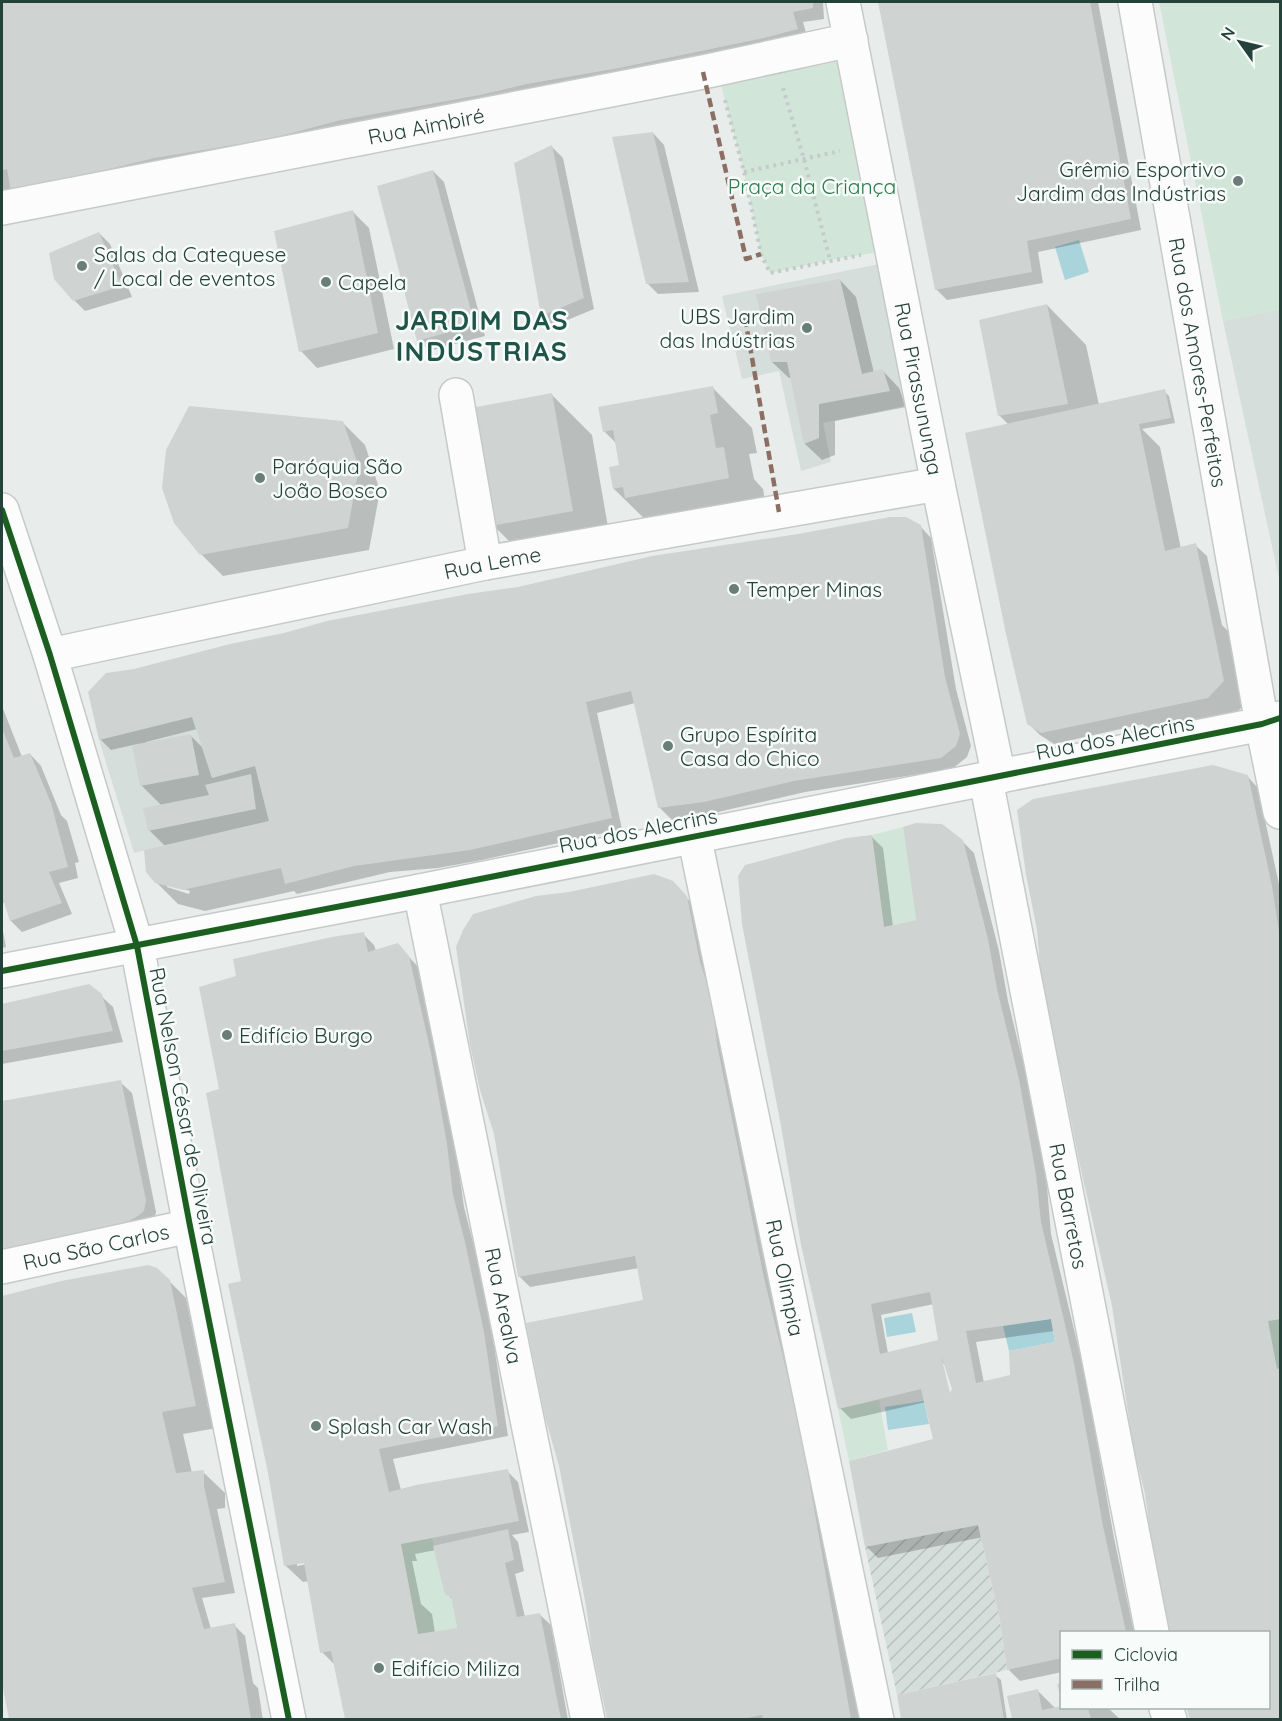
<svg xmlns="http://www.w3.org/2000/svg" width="1282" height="1721" viewBox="0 0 1282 1721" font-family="Quicksand,sans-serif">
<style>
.built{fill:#d6dedb}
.industrial{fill:url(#industrial-furrows)}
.green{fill:#d1e6d8}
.water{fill:#a9d4db}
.shadow{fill:#0003;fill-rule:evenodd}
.building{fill:#cfd4d2;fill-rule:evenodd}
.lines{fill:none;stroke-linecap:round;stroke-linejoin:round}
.minor-casing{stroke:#c5cac8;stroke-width:36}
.path{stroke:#c3ccca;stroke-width:4;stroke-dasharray:3 4.5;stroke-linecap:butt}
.minor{stroke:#fcfcfc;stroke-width:33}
.quiet{stroke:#8d6e63;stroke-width:4.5;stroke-dasharray:9 4.5;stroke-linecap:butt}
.cycleway-casing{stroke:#f7fbf9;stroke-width:10}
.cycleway{stroke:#1b5e20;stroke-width:6}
.poi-dot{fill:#697e78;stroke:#f7fbf9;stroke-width:2}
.labels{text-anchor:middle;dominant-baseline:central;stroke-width:5;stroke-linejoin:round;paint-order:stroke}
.street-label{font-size:21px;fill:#24423a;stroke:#f7fbf9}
.poi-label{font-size:21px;fill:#24423a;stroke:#f7fbf9;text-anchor:start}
.park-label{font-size:21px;fill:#2d7a4b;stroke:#f7fbf9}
.district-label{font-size:27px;font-weight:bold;letter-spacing:1.5px;fill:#1f5548;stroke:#f7fbf9}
</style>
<defs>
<pattern id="industrial-furrows" width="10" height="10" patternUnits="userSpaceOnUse" patternTransform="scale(1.5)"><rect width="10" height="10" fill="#d6dedb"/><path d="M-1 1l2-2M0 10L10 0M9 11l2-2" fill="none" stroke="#b8c0bd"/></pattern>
</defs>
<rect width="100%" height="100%" fill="#e8edeb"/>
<g class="built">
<polygon points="879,264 904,406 823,423 831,462 801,471 779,371 742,379 722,296"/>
<polygon points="1280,309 1280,583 1223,321"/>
<polygon points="192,717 212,778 255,766 269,821 134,853 99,740"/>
</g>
<polygon class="industrial" points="978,1525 1000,1620 1007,1670 897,1695 865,1547"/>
<g class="green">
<polygon points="1159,2 1280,2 1280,309 1223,321"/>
<polygon points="841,61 891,250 830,260 770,273 761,254 744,172 721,85"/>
<polygon points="903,827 916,920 884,927 872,835"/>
<polygon points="1280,1319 1280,1368 1277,1369 1268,1321"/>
<polygon points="879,1400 888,1450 849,1461 838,1409"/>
<polygon points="432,1538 445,1595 451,1597 457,1628 418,1634 401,1544"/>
</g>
<g class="water">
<polygon points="1079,240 1089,272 1065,280 1055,247"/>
<polygon points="912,1313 916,1332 887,1337 884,1318"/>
<polygon points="1051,1319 1055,1342 1009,1351 1003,1326"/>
<polygon points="924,1401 929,1424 888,1430 885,1407"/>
</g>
<g class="shadow">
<polygon points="2,2 823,2 824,19 803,22 808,40 2,197"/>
<polygon points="879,2 1098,2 1141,230 1038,252 1043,283 947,300 936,289"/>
<polygon points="653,133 664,145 699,292 658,294 647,283"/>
<polygon points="552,147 563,158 594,309 553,326 542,315"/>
<polygon points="433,171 444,182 485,336 429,351 418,340"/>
<polygon points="352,211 369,228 394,349 317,368 301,351"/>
<polygon points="99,233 110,244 132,297 85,311 74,300"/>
<polygon points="840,280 856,297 874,373 883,371 899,388 906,407 835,421 835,455 822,460 805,444 792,378 789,378 772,362"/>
<polygon points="1047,305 1086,345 1099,405 1164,391 1169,396 1175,423 1142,429 1160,447 1181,549 1195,545 1207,556 1222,625 1233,636 1245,704 1230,719 1154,734 1143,724 1054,744 1040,735 1028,723 1009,425 999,415"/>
<polygon points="713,388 752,428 757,453 749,454 754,479 763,489 768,518 654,528 614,489 621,467 617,444 604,431"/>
<polygon points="552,395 592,435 612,550 533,565 493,525"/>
<polygon points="342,422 365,445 380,491 369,550 223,576 201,554"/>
<path d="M920,526L931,538L956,689L971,746L967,757L952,769L805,792L718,812L720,818L676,824L659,807L635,703L597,713L622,829L482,860L438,868L390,872L297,894L294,891L205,911L178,904L156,882L166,847L149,830L162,806L141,785L133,745L111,750L100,739ZM197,729L204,749L191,736L146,744V742ZM167,884L190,891L189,894L167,887Z"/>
<polygon points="2,706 22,757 30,754 41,766 61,815 67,821 79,862 75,863 78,878 59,883 72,914 22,932 11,921 5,902 2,903"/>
<polygon points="1247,776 1258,788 1280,889 1280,1332 1279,1332 1280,1342 1280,1720 1192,1720 1188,1708 1268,1708 1268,1632 1172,1632 1153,1538"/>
<path d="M872,837L883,848L893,927L917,921L962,841L974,853L999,951L1008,1001L1030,1091L1047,1186L1051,1234L1085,1375L1114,1538L1134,1632H1062V1672L1020,1681L1009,1670L1001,1620L983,1537L878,1558L867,1547L851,1462L935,1440L926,1402L851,1419L840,1408ZM934,1304L939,1341L888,1353L881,1315ZM1054,1331L1056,1344L1012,1377L984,1383L976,1342ZM946,1363L953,1390L950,1397L942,1364Z"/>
<polygon points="684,895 697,909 817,1474 858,1711 864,1720 608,1720 561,1466 645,1301 639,1268 530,1287 519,1276"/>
<polygon points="2,926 6,947 2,948"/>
<path d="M363,934L374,945L376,951L398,945L420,969L457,1157L464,1207L476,1254L494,1345L508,1436L393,1459L401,1490L507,1471L518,1482L529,1532L512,1535L518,1542L524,1571L515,1574L525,1617L539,1614L551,1625L568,1720H346L336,1666L322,1652L309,1581L303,1582L286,1566L244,1282L220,1090ZM436,1550L447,1594L453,1600L459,1629L435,1633L432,1614L421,1604L412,1561H417L415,1554ZM297,1562L312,1563L297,1566Z"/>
<polygon points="89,985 113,1007 123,1042 2,1064 2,1006"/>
<polygon points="120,1082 132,1093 156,1212 154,1222 2,1263 2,1103"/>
<polygon points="157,1269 186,1298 208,1405 207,1405 214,1413 217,1428 183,1434 192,1473 203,1472 225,1493 225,1508 217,1509 235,1593 202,1598 211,1629 234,1625 245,1636 253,1683 258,1688 263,1720 10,1720 2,1672 2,1297"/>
<polygon points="995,1675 1001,1680 1007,1720 902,1720 899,1696"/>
<polygon points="1037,1690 1056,1709 1108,1708 1121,1720 1014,1720 1009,1697"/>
</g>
<g class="building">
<polygon points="2,2 813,2 813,8 793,12 798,29 764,38 619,68 527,84 480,95 341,120 269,139 155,158 11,192 7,169 2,170"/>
<polygon points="878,2 1090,2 1131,219 1027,241 1032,272 935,290"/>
<polygon points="653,132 689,282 646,284 612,137"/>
<polygon points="552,145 584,298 541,316 514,163"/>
<polygon points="433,170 475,325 417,341 377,186"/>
<polygon points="353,210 378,333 299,352 274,231"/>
<polygon points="99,232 122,286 73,301 54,279 49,253"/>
<polygon points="840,279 862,374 883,369 890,391 819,404 819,438 804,444 787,362 771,362 756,294"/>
<polygon points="1047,304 1068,404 998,416 979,320"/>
<polygon points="713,386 718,413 710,415 716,448 724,447 729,478 625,498 623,487 613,489 609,467 619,465 613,430 603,432 598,407"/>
<polygon points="1165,389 1171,418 1139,424 1165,551 1196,543 1224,681 1208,698 1041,733 1027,724 1006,634 965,433"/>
<polygon points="552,393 573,511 491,526 471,408"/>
<polygon points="189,406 343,421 359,468 348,528 200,555 174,523 162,488 166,450"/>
<polygon points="890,517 906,517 921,525 945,677 960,734 956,746 941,758 794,781 704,802 658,808 631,691 586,702 612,818 470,850 354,866 285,884 281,868 183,890 155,883 146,872 144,850 269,821 255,766 212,778 192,717 99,740 88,692 106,673 134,669 230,644 284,633 327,621 468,594 518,587 652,556 798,534"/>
<polygon points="2,728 14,758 30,753 51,803 68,867 49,872 62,903 10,921 2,896"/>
<polygon points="191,734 199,775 140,786 132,745"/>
<polygon points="1213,765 1248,775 1272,886 1280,938 1280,1319 1268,1321 1277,1369 1280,1368 1280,1719 1190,1719 1188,1714 1187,1708 1269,1707 1269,1632 1170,1632 1151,1538 1145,1494 1133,1446 1112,1306 1079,1161 1061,1070 1049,1023 1041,978 1037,930 1026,875 1017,810 1033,799"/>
<polygon points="251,774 256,809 148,831 143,808 209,795 205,785"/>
<path d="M916,823L942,824L963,840L988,939L997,989L1019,1079L1036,1174L1041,1222L1074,1363L1103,1526L1126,1632H1062V1658L1007,1670L1000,1620L978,1525L865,1547L849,1461L933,1439L921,1389L838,1409L801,1245L781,1126L742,924L738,876L745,865L846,838L872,835L884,927L916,920L903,827ZM930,1292L938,1340L880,1354L871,1304ZM1051,1319L1055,1342L1009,1351L1010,1375L976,1383L966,1331ZM941,1355L952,1389L950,1393Z"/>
<polygon points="654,874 673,881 687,896 700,962 712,999 717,1044 764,1278 797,1415 806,1462 851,1719 763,1719 762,1715 742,1719 607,1719 592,1649 586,1606 559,1466 545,1417 526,1323 643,1300 635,1256 518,1277 494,1134 480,1090 470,1045 456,947 463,930 473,914 536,896 569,892"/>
<polygon points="364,932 368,952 398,943 409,956 431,1053 447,1144 453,1195 465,1242 484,1332 498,1426 379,1449 389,1492 416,1485 508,1469 519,1521 401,1544 418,1634 457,1628 451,1597 445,1595 433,1546 508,1529 514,1560 505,1563 517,1617 540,1613 561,1719 345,1719 331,1651 320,1653 304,1563 284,1566 268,1473 228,1284 241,1281 206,1093 219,1089 199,987 236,976 233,959 332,937"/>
<polygon points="89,984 102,994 113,1031 2,1051 2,1004"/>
<polygon points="121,1080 146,1200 144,1211 138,1216 123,1224 2,1250 2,1101"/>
<polygon points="148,1265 157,1268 170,1280 196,1406 162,1412 176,1473 204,1470 204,1486 225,1582 192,1588 204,1629 235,1623 251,1719 9,1719 2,1683 2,1296 61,1281"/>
<polygon points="996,1673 1004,1719 901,1719 897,1695"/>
<polygon points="1062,1683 1062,1698 1061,1698 1057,1684"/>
<polygon points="1038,1689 1042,1710 1062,1706 1088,1708 1091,1719 1012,1719 1007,1696"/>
</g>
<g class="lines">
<g class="minor-casing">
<g id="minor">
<path id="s1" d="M843,2L938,484L999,777"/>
<path id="s2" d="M1135,2L1262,724L1280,812"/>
<path id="s3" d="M2,208L703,72L851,40"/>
<polyline points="456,395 485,563"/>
<polyline points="2,510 50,655 137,946 190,1226 289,1720"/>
<path id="s4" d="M50,655L485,563L938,484"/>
<path id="s5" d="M986,780L1152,1632"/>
<path id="s6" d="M694,835L877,1720"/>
<path id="s7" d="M420,891L588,1720"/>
<polyline points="2,971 420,891 1262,724 1280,718"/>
<path id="s8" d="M2,1267L190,1226"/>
<polyline points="1166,1708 1170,1720"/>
</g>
</g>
<g class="path">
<polyline points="783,88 804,159 830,260"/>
<polyline points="725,100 744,172 761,254 770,273 861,255"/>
<polyline points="744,172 840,151"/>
</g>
<use href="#minor" class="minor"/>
<g class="quiet">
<polyline points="703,72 746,259 761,254"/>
<polyline points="745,318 779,512"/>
</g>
<g class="cycleway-casing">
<g id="cycleway">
<polyline points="2,510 50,655 137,946 190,1226 289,1720"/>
<polyline points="2,971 420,891 1262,724 1280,718"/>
</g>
</g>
<use href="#cycleway" class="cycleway"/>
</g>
<g class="poi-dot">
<circle cx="1238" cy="181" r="6"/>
<circle cx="82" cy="266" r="6"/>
<circle cx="326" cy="282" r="6"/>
<circle cx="807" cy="328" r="6"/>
<circle cx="260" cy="478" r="6"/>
<circle cx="734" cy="589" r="6"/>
<circle cx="668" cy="746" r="6"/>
<circle cx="227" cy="1035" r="6"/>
<circle cx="316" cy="1426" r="6"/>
<circle cx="379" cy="1668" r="6"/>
</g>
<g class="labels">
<g class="street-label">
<text stroke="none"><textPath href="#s3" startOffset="432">Rua Aimbiré</textPath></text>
<text stroke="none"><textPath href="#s2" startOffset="366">Rua dos Amores-Perfeitos</textPath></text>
<text stroke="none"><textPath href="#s1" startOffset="394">Rua Pirassununga</textPath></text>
<text stroke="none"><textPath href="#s4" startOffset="452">Rua Leme</textPath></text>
<text transform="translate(1115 737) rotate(-11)">Rua dos Alecrins</text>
<text transform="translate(638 830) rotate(-11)">Rua dos Alecrins</text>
<text transform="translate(184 1106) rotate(79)">Rua Nelson César de Oliveira</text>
<text stroke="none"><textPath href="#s5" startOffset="434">Rua Barretos</textPath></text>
<text stroke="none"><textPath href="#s8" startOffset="96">Rua São Carlos</textPath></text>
<text stroke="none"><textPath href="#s6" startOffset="452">Rua Olímpia</textPath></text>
<text stroke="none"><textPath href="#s7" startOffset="423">Rua Arealva</textPath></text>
</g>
<g class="poi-label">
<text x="1226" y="169" text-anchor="end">Grêmio Esportivo<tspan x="1226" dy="24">Jardim das Indústrias</tspan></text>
<text x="94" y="254">Salas da Catequese<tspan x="94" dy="24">/ Local de eventos</tspan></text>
<text x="338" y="282">Capela</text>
<text x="795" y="316" text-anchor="end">UBS Jardim<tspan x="795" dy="24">das Indústrias</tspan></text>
<text x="272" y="466">Paróquia São<tspan x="272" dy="24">João Bosco</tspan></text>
<text x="746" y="589">Temper Minas</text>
<text x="680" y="734">Grupo Espírita<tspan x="680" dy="24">Casa do Chico</tspan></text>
<text x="239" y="1035">Edifício Burgo</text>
<text x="328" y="1426">Splash Car Wash</text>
<text x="391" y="1668">Edifício Miliza</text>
</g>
<g class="park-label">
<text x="812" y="186">Praça da Criança</text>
</g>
<g class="district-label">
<text x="482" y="320">JARDIM DAS<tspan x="482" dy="31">INDÚSTRIAS</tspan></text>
</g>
</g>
<rect width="1282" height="1721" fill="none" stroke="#24423a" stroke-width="6"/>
<rect x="1060" y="1631" width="210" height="78" fill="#f7fbf9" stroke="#a3b1ad" stroke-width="1.5"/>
<rect x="1072" y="1650" width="30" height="9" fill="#1b5e20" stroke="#a3b1ad" stroke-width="1.5"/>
<text x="1114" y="1661" font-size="18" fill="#24423a">Ciclovia</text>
<rect x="1072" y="1680" width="30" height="9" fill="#8d6e63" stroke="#a3b1ad" stroke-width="1.5"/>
<text x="1114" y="1691" font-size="18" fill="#24423a">Trilha</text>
<g transform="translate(1240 42) rotate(304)" stroke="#f7fbf9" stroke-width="4.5" paint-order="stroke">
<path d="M0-4.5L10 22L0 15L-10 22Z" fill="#24423a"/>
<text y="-9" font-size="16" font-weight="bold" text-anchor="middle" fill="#24423a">N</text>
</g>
</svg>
